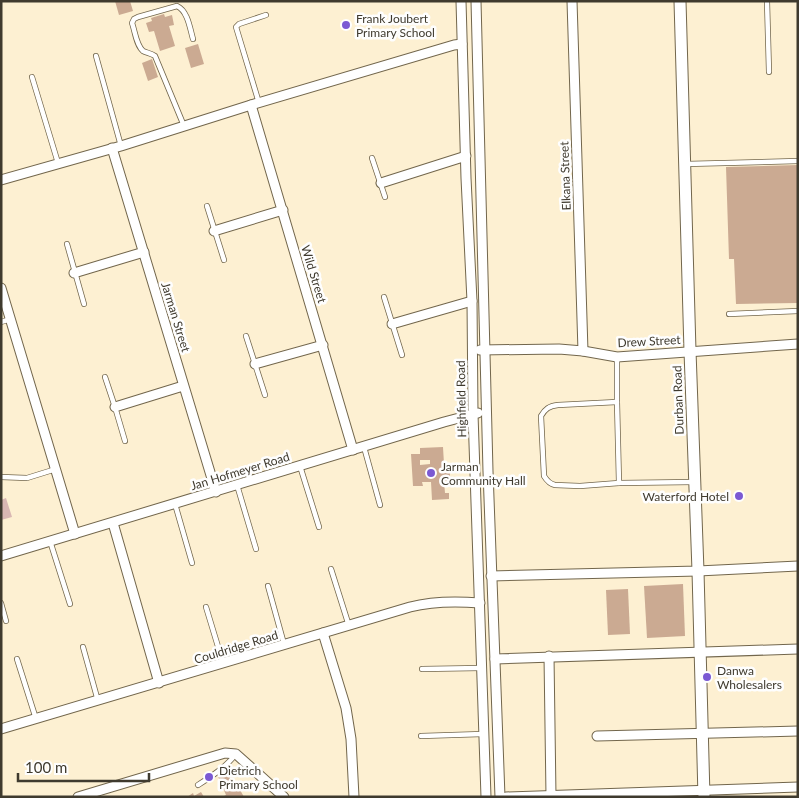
<svg xmlns="http://www.w3.org/2000/svg" width="799" height="798" viewBox="0 0 799 798" font-family="Lato,sans-serif">
<style>
.green{fill:#d9b7b3}
.building{fill:#cbaa92;fill-rule:evenodd}
.lines{fill:none;stroke-linecap:round;stroke-linejoin:round}
.service-casing{stroke:#72664c;stroke-width:6}
.minor-casing{stroke:#72664c;stroke-width:11}
.tertiary-casing{stroke:#72664c;stroke-width:13}
.service{stroke:#fff;stroke-width:4.5}
.minor{stroke:#fff;stroke-width:9}
.tertiary{stroke:#fff;stroke-width:11}
.poi-dot{fill:#7b59d3;stroke:#fefefe;stroke-width:2}
.labels{text-anchor:middle;dominant-baseline:central;stroke-width:5;stroke-linejoin:round;paint-order:stroke}
.poi-label{font-size:12px;fill:#3f3a2e;stroke:#fefefe;text-anchor:start}
.street-label{font-size:12px;fill:#3f3a2e;stroke:#fefefe}
</style>
<rect width="100%" height="100%" fill="#fdf0d2"/>
<polygon class="green" points="6,498 12,517 1,520 1,500"/>
<g class="building">
<polygon points="115,1 130,1 133,11 119,15"/>
<polygon points="164,14 165,17 172,15 174,25 169,26 175,46 160,51 154,31 149,32 146,23 152,21 151,18"/>
<polygon points="198,44 204,64 191,68 185,48"/>
<polygon points="152,59 158,77 148,81 142,63"/>
<polygon points="798,165 798,303 736,304 734,259 729,259 726,167"/>
<path d="M443,447L444,464H450V481H444L445,493H449V499L432,500L431,482H422L423,486H413L411,454H420V448ZM420,460H430V464L420,465Z"/>
<polygon points="683,584 685,636 647,638 644,586"/>
<polygon points="628,589 630,634 608,635 606,590"/>
<polygon points="225,770 237,789 239,788 244,797 222,797 226,795 217,774"/>
<polygon points="201,792 204,797 187,797 193,793 194,796"/>
</g>
<g class="lines">
<g class="service-casing">
<g id="service">
<polyline points="767,1 769,72"/>
<polyline points="96,56 121,146"/>
<polyline points="32,77 58,163"/>
<polyline points="259,103 236,27 239,24 266,15"/>
<path d="M184,126L155,56C151,53 147,53 143,51C136,45 135,31 132,23L134,19L138,17L177,6C188,11 190,29 193,39"/>
<polyline points="372,158 385,197"/>
<polyline points="686,164 798,161"/>
<polyline points="207,206 224,260"/>
<polyline points="67,244 84,304"/>
<polyline points="384,297 402,355"/>
<polyline points="729,314 798,311"/>
<polyline points="1,322 11,319"/>
<polyline points="246,336 265,395"/>
<polyline points="617,357 617,402 619,483"/>
<polyline points="105,377 115,407 125,441"/>
<path d="M617,402L558,405C549,406 545,409 541,416L544,476C547,481 550,484 555,485L580,486L619,483L694,482"/>
<polyline points="364,447 380,505"/>
<polyline points="300,466 319,527"/>
<polyline points="1,477 27,478 56,469"/>
<polyline points="237,485 256,549"/>
<polyline points="175,504 192,563"/>
<polyline points="50,541 70,604"/>
<polyline points="331,569 349,626"/>
<polyline points="268,586 284,644"/>
<polyline points="1,603 6,621"/>
<polyline points="206,607 223,663"/>
<polyline points="83,647 98,701"/>
<polyline points="17,659 36,719"/>
<polyline points="422,669 481,668"/>
<polyline points="421,736 483,734"/>
<path d="M198,785C212,776 226,767 236,754"/>
</g>
</g>
<g class="minor-casing">
<g id="minor">
<polyline points="461,1 466,178 472,301 473,414 486,797"/>
<polyline points="476,1 488,471 500,797"/>
<polyline points="572,1 583,351"/>
<polyline points="251,105 353,450"/>
<polyline points="112,148 216,492"/>
<polyline points="1,180 121,146 251,105 454,45 462,44"/>
<polyline points="381,183 466,156"/>
<polyline points="214,231 283,210"/>
<polyline points="74,273 144,252"/>
<polyline points="1,288 75,534"/>
<polyline points="392,324 472,301"/>
<polyline points="480,350 559,349 583,351 617,357 798,344"/>
<polyline points="255,364 323,345"/>
<polyline points="115,407 183,386"/>
<polyline points="113,523 159,683"/>
<polyline points="1,556 444,422 478,413"/>
<polyline points="491,576 698,571 798,566"/>
<polyline points="323,633 346,708 351,739 354,797"/>
<polyline points="549,656 551,796"/>
<polyline points="495,659 798,649"/>
<path d="M1,729L410,607C433,601 456,601 480,603"/>
<polyline points="597,736 798,731"/>
<polyline points="78,797 225,753 236,754 284,797"/>
<polyline points="506,797 798,787"/>
</g>
</g>
<g class="tertiary-casing">
<polyline id="tertiary" points="680,1 690,351 698,571 704,797"/>
</g>
<use href="#service" class="service"/>
<use href="#minor" class="minor"/>
<use href="#tertiary" class="tertiary"/>
</g>
<g class="poi-dot">
<circle cx="346" cy="25" r="5"/>
<circle cx="431" cy="473" r="5"/>
<circle cx="739" cy="496" r="5"/>
<circle cx="707" cy="677" r="5"/>
<circle cx="209" cy="777" r="5"/>
</g>
<g class="labels">
<g class="poi-label">
<text x="356" y="18">Frank Joubert<tspan x="356" dy="14">Primary School</tspan></text>
<text x="441" y="466">Jarman<tspan x="441" dy="14">Community Hall</tspan></text>
<text x="729" y="496" text-anchor="end">Waterford Hotel</text>
<text x="717" y="670">Danwa<tspan x="717" dy="14">Wholesalers</tspan></text>
<text x="219" y="770">Dietrich<tspan x="219" dy="14">Primary School</tspan></text>
</g>
<g class="street-label">
<text transform="translate(565 176) rotate(-92)">Elkana Street</text>
<text transform="translate(314 274) rotate(73)">Wild Street</text>
<text transform="translate(176 317) rotate(73)">Jarman Street</text>
<text transform="translate(649 341) rotate(-3)">Drew Street</text>
<text transform="translate(461 399) rotate(-91)">Highfield Road</text>
<text transform="translate(678 400) rotate(-92)">Durban Road</text>
<text transform="translate(240 471) rotate(-17)">Jan Hofmeyer Road</text>
<text transform="translate(236 647) rotate(-17)">Couldridge Road</text>
</g>
</g>
<rect width="799" height="798" fill="none" stroke="#3f3a2e" stroke-width="5"/>
<path d="M18 773v8h131v-8" fill="none" stroke="#3f3a2e" stroke-width="2.5"/>
<text x="25" y="773" font-size="15" fill="#3f3a2e" stroke="#fefefe" stroke-width="4" paint-order="stroke">100 m</text>
</svg>
